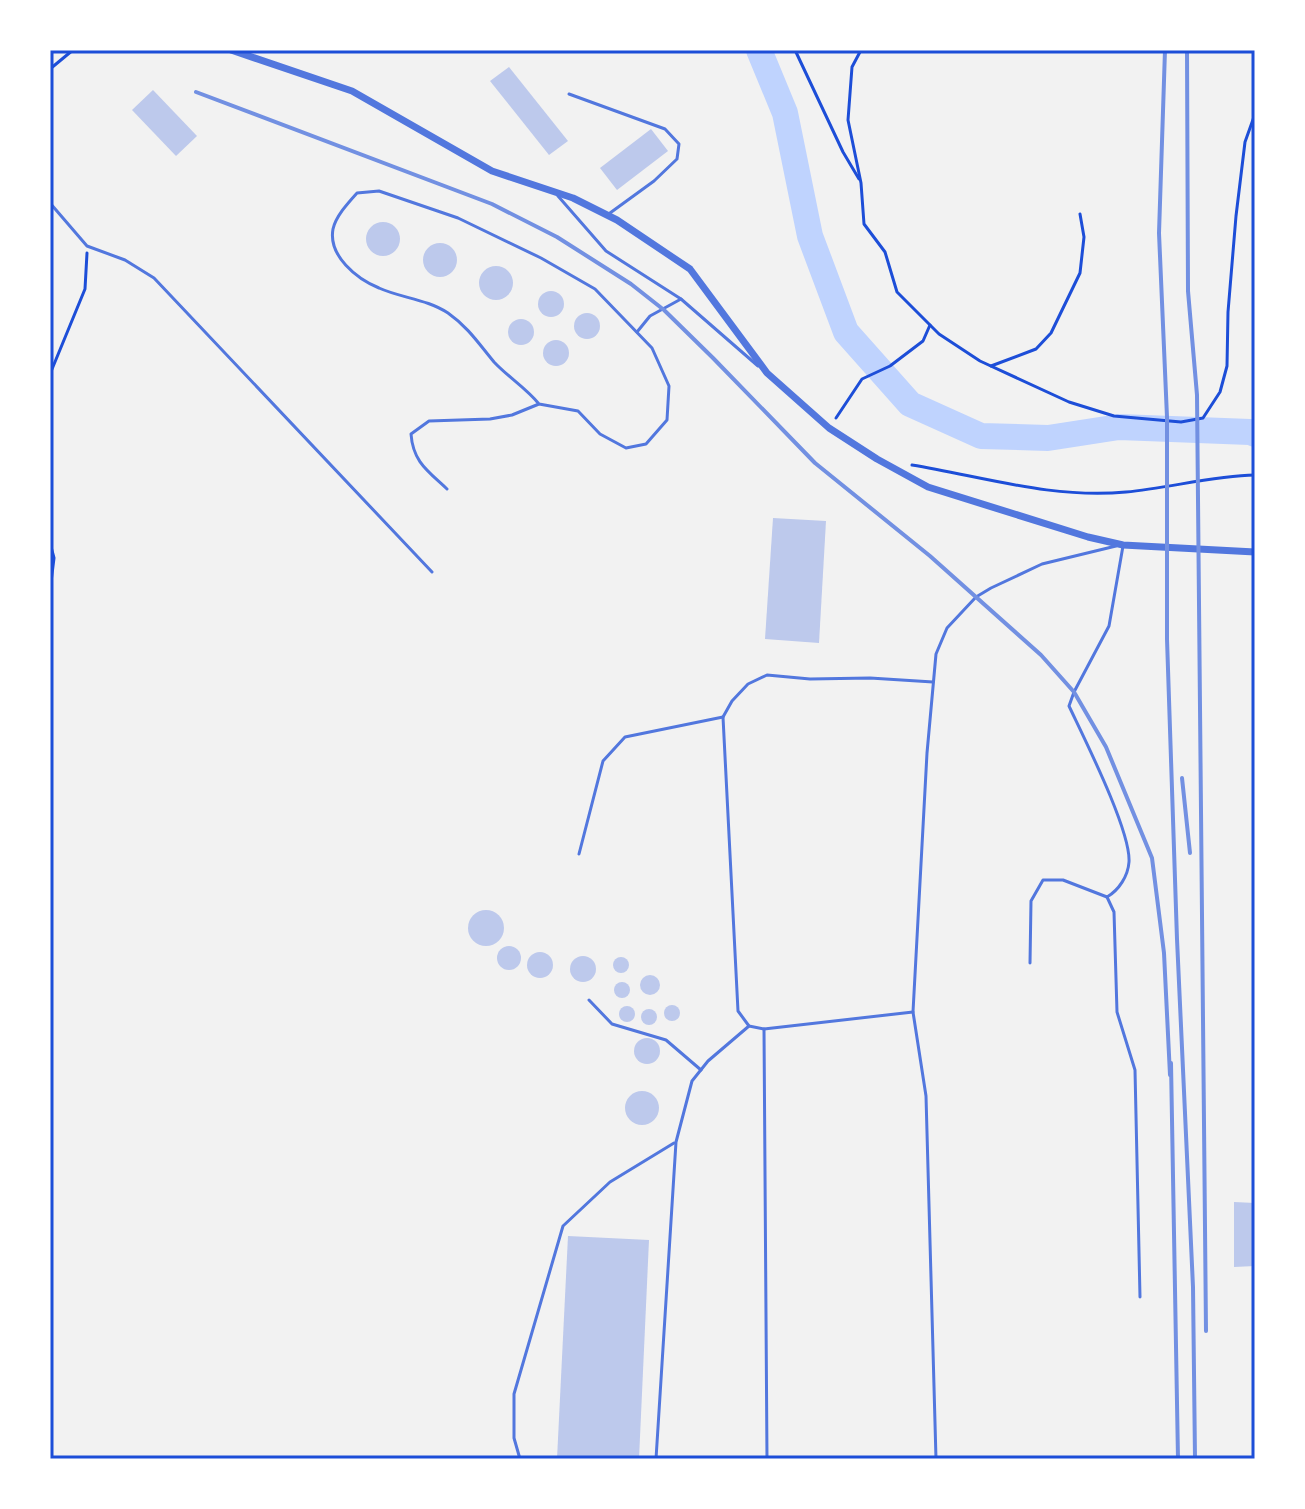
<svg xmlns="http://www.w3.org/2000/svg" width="1305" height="1509" viewBox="0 0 1305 1509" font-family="'Noto Sans',sans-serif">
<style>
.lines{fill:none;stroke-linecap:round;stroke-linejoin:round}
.river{stroke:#bfd3fe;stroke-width:26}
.building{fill:#bdc9ec}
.path{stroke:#1d4ed8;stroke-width:3}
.service{stroke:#5277de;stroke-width:3}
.minor{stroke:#5277de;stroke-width:7}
.rail{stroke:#7290e2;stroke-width:4}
.neatline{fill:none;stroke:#1d4ed8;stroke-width:3}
</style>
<rect width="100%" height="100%" fill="#f2f2f2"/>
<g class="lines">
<polyline class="river" points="759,50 785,113 810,236 846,332 910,404 981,436 1048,438 1119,427 1250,432 1255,434"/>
</g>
<g class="building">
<polygon points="509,67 568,141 549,155 490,81"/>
<polygon points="153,90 197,136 176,156 132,110"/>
<polygon points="651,129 668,151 617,190 600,168"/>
<circle cx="383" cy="239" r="17"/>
<circle cx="440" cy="260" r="17"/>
<circle cx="496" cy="283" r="17"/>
<circle cx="551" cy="304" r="13"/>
<circle cx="587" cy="326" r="13"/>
<circle cx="521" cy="332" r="13"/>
<circle cx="556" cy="353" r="13"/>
<polygon points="773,518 826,521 819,643 765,639"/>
<circle cx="486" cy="928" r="18"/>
<circle cx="509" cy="958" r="12"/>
<circle cx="540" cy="965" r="13"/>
<circle cx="583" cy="969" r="13"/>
<circle cx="621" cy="965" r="8"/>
<circle cx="650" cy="985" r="10"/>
<circle cx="622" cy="990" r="8"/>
<circle cx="672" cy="1013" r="8"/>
<circle cx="627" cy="1014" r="8"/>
<circle cx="649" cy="1017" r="8"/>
<circle cx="647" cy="1051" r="13"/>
<circle cx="642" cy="1108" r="17"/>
<polygon points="1234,1202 1255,1203 1255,1266 1234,1267"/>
<polygon points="568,1236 649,1240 639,1459 557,1459"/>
</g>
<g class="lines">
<g class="path">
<polyline points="795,50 843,152 859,179"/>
<polyline points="861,50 852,67 848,120 861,183 864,224 885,252 897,292 939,334 980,361 1069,402 1114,416 1181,422 1203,418 1220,392 1227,366 1228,312 1236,216 1245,142 1255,114"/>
<polyline points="50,69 73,50"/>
<polyline points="991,366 1036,349 1051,333 1080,273 1084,237 1080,214"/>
<polyline points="50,374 85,289 87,253"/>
<polyline points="836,418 862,379 890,366 923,341 930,325"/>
<path d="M912,465C984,477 1053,499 1126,492C1169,488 1212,476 1255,475"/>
<polyline points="50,543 54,558 50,590"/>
</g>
<g class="service">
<polyline points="569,94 665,129 679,144 677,159 654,181 610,213"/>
<polyline points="558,196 606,251 681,299 758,366"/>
<polyline points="50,203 87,246 125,260 154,278 432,572"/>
<polyline points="637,332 650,316 681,299"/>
<path d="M447,489C428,471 413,462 411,434L429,421L490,419L512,415L539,404L578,411L600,434L626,448L646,444L667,420L669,386L652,348L595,289L541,258L458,218L379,191L357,193C348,203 336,216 333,229C328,256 357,279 379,288C401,298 427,299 448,313C468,327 479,344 494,362C508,377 526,388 539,404"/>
<polyline points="579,854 603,761 625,737 723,717"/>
<polyline points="1107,897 1114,912 1117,1012 1135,1070 1140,1297"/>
<path d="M1030,963L1031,901L1043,880H1063L1107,897C1119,890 1128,876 1129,862C1131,831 1084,738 1069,706L1074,692L1109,626L1123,546"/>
<polyline points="589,1000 612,1024 666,1040 701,1070"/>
<polyline points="913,1012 764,1029 749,1026 738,1011 723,717 732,701 748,684 767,675 810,679 870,678 933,682"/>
<polyline points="764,1029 767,1459"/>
<polyline points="520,1459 514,1438 514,1394 563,1226 610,1182 674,1143"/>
<polyline points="656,1459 676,1142 692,1081 708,1061 749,1026"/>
<polyline points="936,1459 926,1096 913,1012 927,753 936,654 947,628 976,597 991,588 1042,564 1116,546"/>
</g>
<polyline class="minor" points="231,50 352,91 492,171 573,198 617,220 690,269 767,373 829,428 877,459 928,487 1088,537 1123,545 1255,552"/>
<g class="rail">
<polyline points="1165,50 1159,233 1167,417 1167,639 1177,939 1193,1287 1195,1459"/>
<polyline points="1187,50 1188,291 1197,395 1206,1331"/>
<polyline points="196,92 492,204 557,237 631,284 664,310 713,358 815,463 930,556 1041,655 1074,692 1106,747 1152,858 1164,953 1170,1075"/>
<polyline points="1182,778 1190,853"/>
<polyline points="1171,1063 1178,1459"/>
</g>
</g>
<rect width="1305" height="1509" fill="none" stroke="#ffffff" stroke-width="104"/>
<rect x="52" y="52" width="1201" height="1405" class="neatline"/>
</svg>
